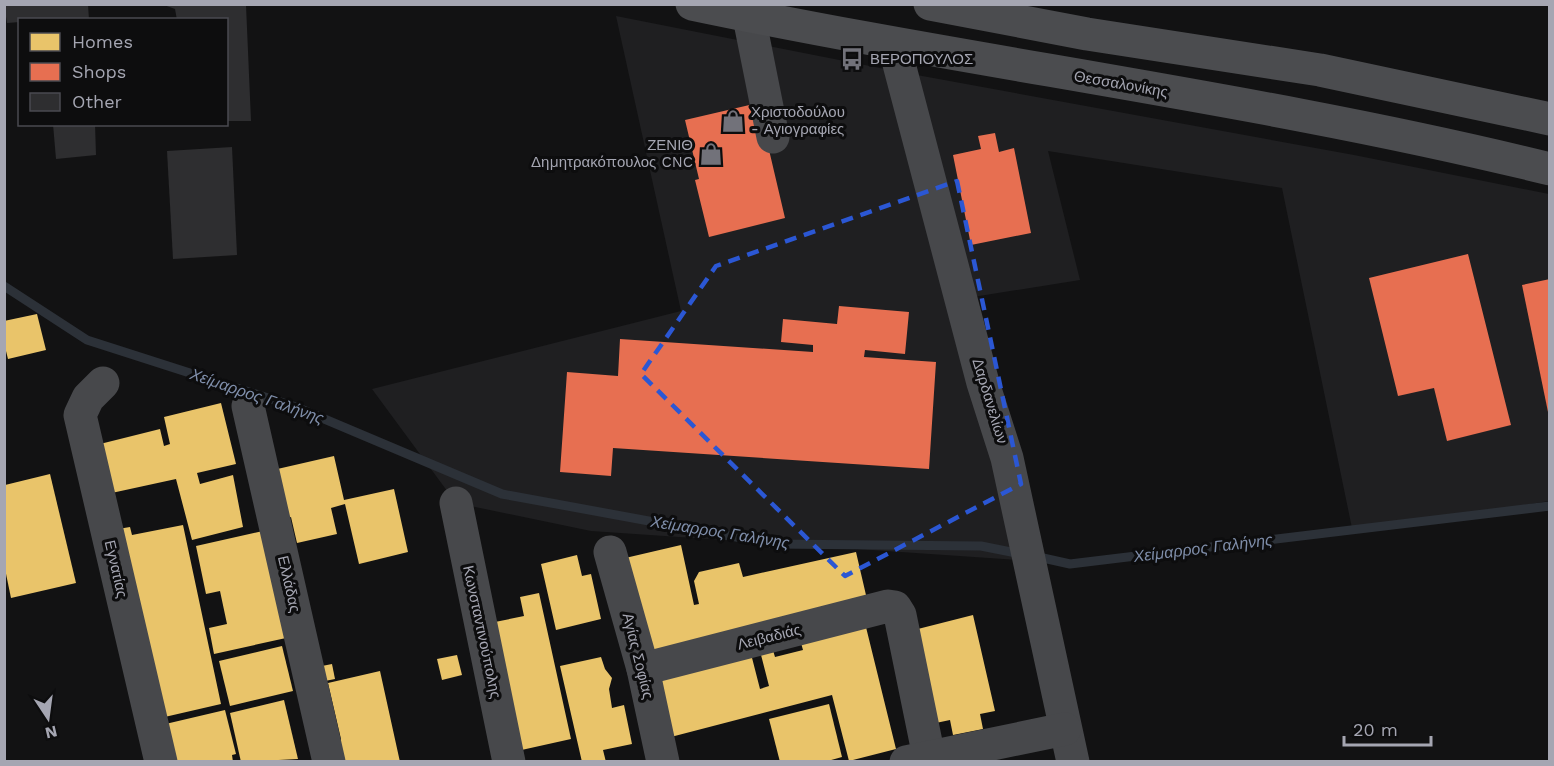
<svg xmlns="http://www.w3.org/2000/svg" width="1554" height="766" viewBox="0 0 1554 766" font-family="'Work Sans',sans-serif">
<style>
.built{fill:#1f1f21}
.homes{fill:#e9c46a}
.shops{fill:#e76f51}
.lines{fill:none;stroke-linecap:round;stroke-linejoin:round}
.stream{stroke:#2c3138;stroke-width:9}
.building{fill:#2e2e30}
.street{stroke:#47484b;stroke-width:33}
.secondary{stroke:#4b4c4f;stroke-width:33}
.marked{fill:none;stroke:#2b57d4;stroke-width:4.5;stroke-dasharray:12 8;stroke-linejoin:round}
.labels{text-anchor:middle;dominant-baseline:central;stroke-width:6;stroke-linejoin:round;paint-order:stroke}
.poi-label{font-size:15px;fill:#a5a6b2;stroke:#0d0d0e;text-anchor:start}
.street-label{font-size:15px;fill:#a5a6b2;stroke:#0d0d0e}
.water-label{font-size:16px;font-style:italic;fill:#7f8eaa;stroke:#0d0d0e}
</style>
<rect width="100%" height="100%" fill="#121213"/>
<polygon class="built" points="616,16 895,71 1354,155 1549,194 1549,501 1353,533 1282,188 1048,151 1080,280 973,297 1033,561 591,531 456,503 372,389 681,311"/>
<g class="homes">
<polygon points="37,314 46,350 8,359 4,343 4,321"/>
<polygon points="221,403 236,464 197,473 200,484 233,475 243,527 192,540 176,479 107,494 96,445 160,429 164,446 170,444 164,417"/>
<polygon points="334,456 344,500 394,489 408,552 359,564 345,504 331,508 337,534 297,543 291,517 284,519 273,470"/>
<polygon points="50,474 76,583 11,598 5,569 5,485"/>
<polygon points="183,525 221,704 156,719 112,530 130,527 132,535"/>
<polygon points="263,531 286,638 214,654 209,628 227,624 220,591 206,594 196,546"/>
<polygon points="681,545 694,605 699,604 694,581 699,572 739,563 743,577 856,552 869,608 651,662 621,559"/>
<polygon points="577,555 582,576 591,574 601,619 556,630 541,564"/>
<polygon points="539,593 571,739 517,751 495,622 524,616 520,597"/>
<polygon points="973,615 995,711 980,714 983,729 953,735 950,720 931,724 910,631"/>
<polygon points="864,619 896,749 849,761 832,695 667,738 651,676 750,650 760,689 769,686 760,651 772,647 775,657 803,650 799,636"/>
<polygon points="282,646 293,691 230,706 219,661"/>
<polygon points="457,655 462,675 442,680 437,659"/>
<polygon points="601,657 605,669 612,678 609,689 612,708 624,705 632,744 603,750 606,762 582,762 560,666"/>
<polygon points="332,664 335,679 315,683 312,668"/>
<polygon points="380,671 400,762 335,762 341,739 328,683"/>
<polygon points="284,700 298,759 241,762 230,713"/>
<polygon points="829,704 842,757 824,762 780,762 769,719"/>
<polygon points="225,710 236,754 232,755 233,762 165,762 157,726"/>
</g>
<g class="shops">
<polygon points="758,103 785,218 709,237 695,180 699,179 685,120"/>
<polygon points="995,133 999,152 1014,148 1031,233 971,245 953,155 981,149 978,136"/>
<polygon points="1468,254 1511,425 1447,441 1434,388 1398,396 1369,278"/>
<polygon points="1550,279 1550,412 1548,412 1522,285"/>
<polygon points="839,306 909,312 905,354 865,350 864,357 936,362 929,469 613,448 611,476 560,472 567,372 618,376 620,339 813,352 813,345 781,342 783,319 837,324"/>
</g>
<g class="lines">
<g class="stream">
<polyline points="4,286 87,340 296,407 502,494 774,544 981,546 1021,554"/>
<polyline points="1034,556 1070,564 1550,506"/>
</g>
</g>
<g class="building">
<polygon points="4,4 88,4 89,20 20,20 20,22 7,23"/>
<polygon points="164,5 246,5 251,121 226,121 226,20 177,20 175,9"/>
<polygon points="53,124 95,124 96,155 56,159"/>
<polygon points="232,147 237,255 173,259 167,151"/>
</g>
<g class="lines">
<g class="street">
<polyline points="749,17 773,137"/>
<polyline points="894,45 983,383 1007,458 1073,762"/>
<polyline points="103,383 88,398 80,415 161,762"/>
<polyline points="248,406 329,762"/>
<polyline points="456,503 509,762"/>
<polyline points="610,552 643,669 663,762"/>
<polyline points="643,669 888,606 895,607 900,615 929,757"/>
<polyline points="906,762 1065,729"/>
</g>
<g class="secondary">
<path d="M692,4C977,64 1267,99 1550,169"/>
<polyline points="930,4 1087,34 1320,70 1550,119"/>
</g>
</g>
<path class="marked" d="M957,181L1021,484L845,576L641,374L716,266Z"/>
<defs>
<g id="bus-bare" transform="scale(1.8)"><path d="M-5-6H5V4H4V6H2V4H-2V6H-4V4H-5ZM-3.5-4V0h7V-4ZM-3.5 1.2v1.5H-2V1.2ZM2 1.2v1.5H3.5V1.2Z" fill="#72727a" stroke="#0d0d0e" stroke-width="2.5" paint-order="stroke"/></g>
<g id="shop-bare" transform="scale(1.8)"><path d="M-5-2.5h2.3a2.7 3.5 0 0 1 5.4 0H5L5.5 6h-11ZM-1.5-2.5h3a1.5 2.3 0 0 0-3 0Z" fill="#72727a" stroke="#0d0d0e" stroke-width="2.5" paint-order="stroke"/></g>
</defs>
<g fill-rule="evenodd">
<use href="#bus-bare" x="852" y="59"/>
<use href="#shop-bare" x="733" y="121"/>
<use href="#shop-bare" x="711" y="154"/>
</g>
<g class="labels">
<g class="poi-label">
<text x="870" y="59">ΒΕΡΟΠΟΥΛΟΣ</text>
<text x="751" y="112">Χριστοδούλου<tspan x="751" dy="17">- Αγιογραφίες</tspan></text>
<text x="693" y="145" text-anchor="end">ΖΕΝΙΘ<tspan x="693" dy="17">Δημητρακόπουλος CNC</tspan></text>
</g>
<g class="street-label">
<text transform="translate(1121 84) rotate(10)">Θεσσαλονίκης</text>
<text transform="translate(990 401) rotate(73)">Δαρδανελίων</text>
<text transform="translate(116 569) rotate(77)">Εγνατίας</text>
<text transform="translate(289 584) rotate(77)">Ελλάδας</text>
<text transform="translate(482 632) rotate(78)">Κωνσταντινούπολης</text>
<text transform="translate(769 637) rotate(-14)">Λειβαδιάς</text>
<text transform="translate(638 656) rotate(76)">Αγίας Σοφίας</text>
</g>
<g class="water-label">
<text transform="translate(257 396) rotate(19)">Χείμαρρος Γαλήνης</text>
<text transform="translate(720 532) rotate(9)">Χείμαρρος Γαλήνης</text>
<text transform="translate(1203 548) rotate(-7)">Χείμαρρος Γαλήνης</text>
</g>
</g>
<rect width="1554" height="766" fill="none" stroke="#a5a6b2" stroke-width="12"/>
<rect x="18" y="18" width="210" height="108" fill="#0d0d0e" stroke="#4a4a50" stroke-width="1.5"/>
<rect x="30" y="33" width="30" height="18" fill="#e9c46a" stroke="#4a4a50" stroke-width="1.5"/>
<text x="72" y="48" font-size="18" fill="#a5a6b2">Homes</text>
<rect x="30" y="63" width="30" height="18" fill="#e76f51" stroke="#4a4a50" stroke-width="1.5"/>
<text x="72" y="78" font-size="18" fill="#a5a6b2">Shops</text>
<rect x="30" y="93" width="30" height="18" fill="#2e2e30" stroke="#4a4a50" stroke-width="1.5"/>
<text x="72" y="108" font-size="18" fill="#a5a6b2">Other</text>
<g transform="translate(48 718) rotate(167)" stroke="#0d0d0e" stroke-width="4.5" paint-order="stroke">
<path d="M0-4.5L10 22L0 15L-10 22Z" fill="#a5a6b2"/>
<text y="-9" font-size="16" font-weight="bold" text-anchor="middle" fill="#a5a6b2">N</text>
</g>
<path d="M1344 736v9h87v-9" fill="none" stroke="#a5a6b2" stroke-width="3"/>
<text x="1353" y="736" font-size="18" fill="#a5a6b2" stroke="#0d0d0e" stroke-width="4.5" paint-order="stroke">20 m</text>
</svg>
